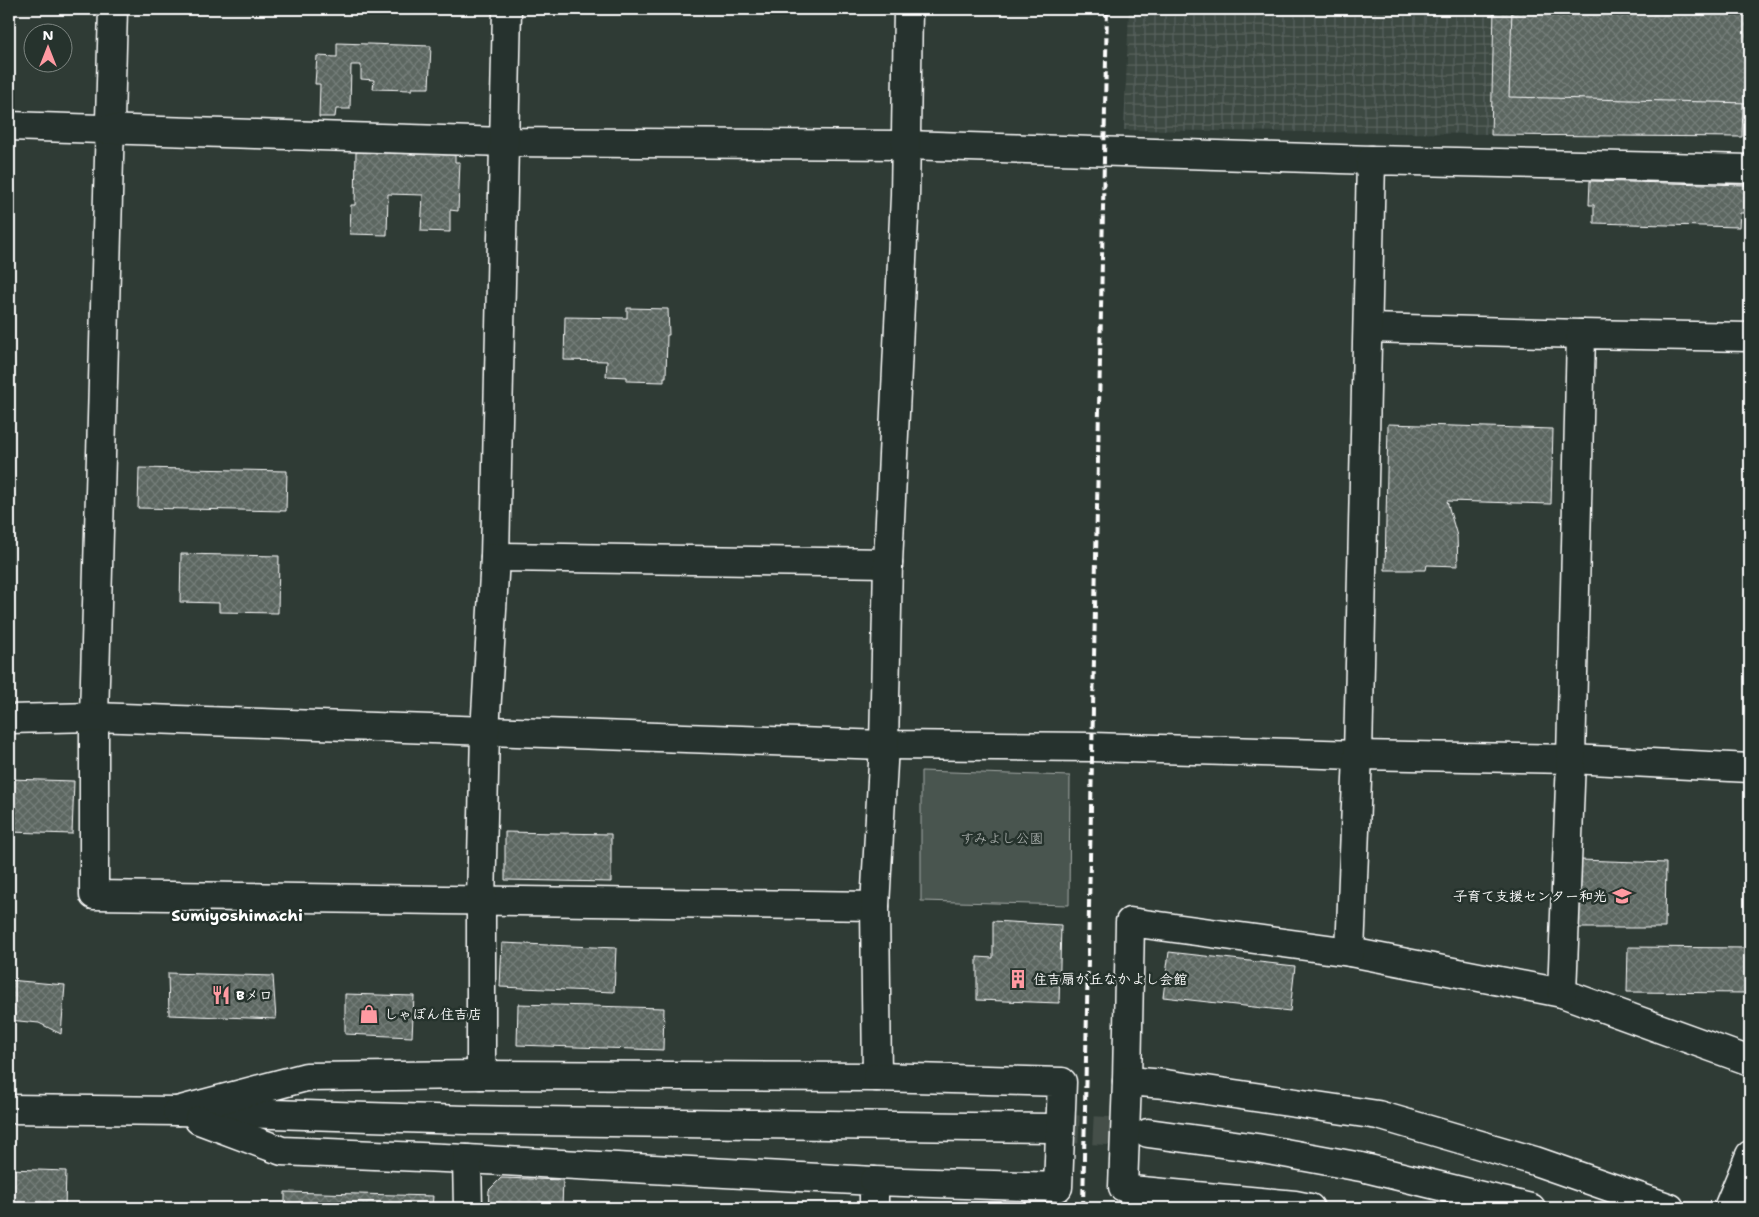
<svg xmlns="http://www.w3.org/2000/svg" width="1759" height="1217" viewBox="0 0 1759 1217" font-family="'Shantell Sans','Klee One',sans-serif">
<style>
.industrial{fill:url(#industrial-grid)}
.park{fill:#4a544f;stroke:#a4aaa7}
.building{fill:url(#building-cross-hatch);stroke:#fff}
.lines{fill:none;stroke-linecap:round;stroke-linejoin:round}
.minor-tunnel{stroke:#444f49;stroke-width:28;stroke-dasharray:28 14;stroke-linecap:butt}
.minor-casing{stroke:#fff;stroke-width:31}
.minor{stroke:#26332d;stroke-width:28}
.rail{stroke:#fff;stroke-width:4;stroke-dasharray:8 4;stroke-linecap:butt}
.labels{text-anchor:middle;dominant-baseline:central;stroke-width:5;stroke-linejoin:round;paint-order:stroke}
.park-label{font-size:14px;fill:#b7bbb9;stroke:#26332d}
.poi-label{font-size:14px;font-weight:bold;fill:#fff;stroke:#26332d;text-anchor:start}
.quarter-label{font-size:16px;font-weight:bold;fill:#fff;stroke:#26332d}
</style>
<defs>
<pattern id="industrial-grid" width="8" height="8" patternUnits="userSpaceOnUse" patternTransform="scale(1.25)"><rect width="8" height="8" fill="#3c4842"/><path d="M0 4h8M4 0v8" fill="none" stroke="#59635e"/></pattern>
<pattern id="building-cross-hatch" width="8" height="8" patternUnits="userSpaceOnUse" patternTransform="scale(1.25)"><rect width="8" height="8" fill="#5b6661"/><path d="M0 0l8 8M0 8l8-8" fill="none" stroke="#747d79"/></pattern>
</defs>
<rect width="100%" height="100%" fill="#2f3b35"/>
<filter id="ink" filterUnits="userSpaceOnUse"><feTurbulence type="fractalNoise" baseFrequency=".02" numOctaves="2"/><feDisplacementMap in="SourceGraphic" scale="10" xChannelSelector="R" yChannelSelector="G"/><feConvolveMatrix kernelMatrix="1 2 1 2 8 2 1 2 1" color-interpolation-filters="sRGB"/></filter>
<g filter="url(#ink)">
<polygon class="industrial" points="1129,9 1750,9 1750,137 1124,130"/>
<polygon class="park" points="921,771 1070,776 1069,905 921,901"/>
<g class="building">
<polygon points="1494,9 1746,9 1742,137 1491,135"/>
<polygon points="1512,9 1750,9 1749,103 1509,97"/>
<polygon points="337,43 431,46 429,88 412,88 412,90 373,89 374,80 361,79 361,65 351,65 350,109 336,109 335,117 319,117 320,84 315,84 317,56 337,57"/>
<polygon points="356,152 455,155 455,162 460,162 458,211 450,210 450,232 421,231 423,195 388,194 387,235 350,234 351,205 355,205"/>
<polygon points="1590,181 1746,185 1745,213 1740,213 1739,227 1594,223 1594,205 1589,205"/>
<polygon points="627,308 668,309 669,335 667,335 666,377 664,377 664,382 627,381 627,377 606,376 607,361 564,360 565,317 627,318"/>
<polygon points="1388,424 1553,429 1551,504 1447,501 1457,536 1458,566 1427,565 1426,570 1385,570"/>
<polygon points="139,468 287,471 286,511 138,508"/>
<polygon points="181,554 279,556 278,613 219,612 219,603 180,602"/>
<polygon points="9,779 74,781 72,834 9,832"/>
<polygon points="505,832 611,834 611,882 505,880"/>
<polygon points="1580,860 1666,863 1665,928 1576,928"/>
<polygon points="993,921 1061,925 1059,1003 977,1000 977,957 993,958"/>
<polygon points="502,943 616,948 614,992 500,987"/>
<polygon points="1628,947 1750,948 1750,974 1746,974 1746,993 1627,992"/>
<polygon points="1169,952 1295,966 1290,1011 1163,997"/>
<polygon points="168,973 273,976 276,1019 169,1015"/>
<polygon points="9,980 65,985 61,1034 39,1023 9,1020"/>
<polygon points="345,994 414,996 412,1037 345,1034"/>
<polygon points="518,1004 664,1008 663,1050 517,1045"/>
<polygon points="9,1169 66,1171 65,1208 9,1208"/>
<polygon points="501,1178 563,1180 562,1208 488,1208 489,1190"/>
<polygon points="285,1192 433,1196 432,1208 285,1208"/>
</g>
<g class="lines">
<polyline class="minor-tunnel" points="1051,1128 1148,1133"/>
<g class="minor-casing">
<g id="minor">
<polyline points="113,9 94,717 94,895 875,906"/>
<polyline points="9,126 505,142 905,145 1371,160"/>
<polyline points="1369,328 1581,334"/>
<polyline points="495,557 507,9"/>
<polyline points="9,719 94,717 884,745 1092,747 1358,755 1571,759 1750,768"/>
<polyline points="1350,952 1562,993 1750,1061"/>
<polyline points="1562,993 1571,759 1581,334 1750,337"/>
<polyline points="481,1075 481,901 485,732 495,557 888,563"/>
<polyline points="1127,1081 1130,922 1350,952 1358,755 1371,160 1750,169"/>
<polyline points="9,1109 177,1111 466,1120 1051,1128"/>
<polyline points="177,1111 306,1077 481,1075 877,1077 875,906 884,745 888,563 905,196 908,9"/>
<polyline points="199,1120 282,1151 467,1159 874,1181 874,1208"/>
<polyline points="1148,1133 1257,1148 1361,1167 1531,1208"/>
<polyline points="467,1159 468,1208"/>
<polyline points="874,1181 1058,1187 1062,1082 877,1077"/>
<polyline points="1310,1208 1295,1205 1131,1190 1123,1187 1127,1081 1165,1084 1378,1115 1535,1161 1670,1208"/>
<polyline points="1728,1208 1750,1155"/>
</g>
</g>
<use href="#minor" class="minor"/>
<polyline class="rail" points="1083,1208 1107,9"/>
</g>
</g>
<defs>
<g id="school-bare" transform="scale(1.5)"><path d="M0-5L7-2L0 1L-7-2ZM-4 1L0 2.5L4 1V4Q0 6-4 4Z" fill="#ff9aa2" stroke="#26332d" stroke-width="2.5" paint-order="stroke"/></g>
<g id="building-bare" transform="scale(1.5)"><path d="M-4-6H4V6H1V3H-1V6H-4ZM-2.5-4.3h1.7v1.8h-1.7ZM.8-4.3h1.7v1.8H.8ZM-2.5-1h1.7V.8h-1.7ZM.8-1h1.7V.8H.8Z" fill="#ff9aa2" stroke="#26332d" stroke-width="2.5" paint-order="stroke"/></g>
<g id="restaurant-bare" transform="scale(1.5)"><path d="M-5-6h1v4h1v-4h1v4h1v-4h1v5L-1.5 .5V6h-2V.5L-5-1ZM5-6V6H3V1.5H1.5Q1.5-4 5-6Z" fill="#ff9aa2" stroke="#26332d" stroke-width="2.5" paint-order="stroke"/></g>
<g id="shop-bare" transform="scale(1.5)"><path d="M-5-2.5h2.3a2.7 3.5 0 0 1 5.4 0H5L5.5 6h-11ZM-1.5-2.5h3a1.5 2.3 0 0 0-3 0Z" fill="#ff9aa2" stroke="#26332d" stroke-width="2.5" paint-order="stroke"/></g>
</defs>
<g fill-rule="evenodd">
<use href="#school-bare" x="1622" y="896"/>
<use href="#building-bare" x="1018" y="979"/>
<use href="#restaurant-bare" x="221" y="995"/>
<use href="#shop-bare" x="369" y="1014"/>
</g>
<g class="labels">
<g class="park-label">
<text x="1002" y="838">すみよし公園</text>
</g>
<g class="poi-label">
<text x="1607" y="896" text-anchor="end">子育て支援センター和光</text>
<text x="1033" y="979">住吉扇が丘なかよし会館</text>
<text x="236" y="995">Bメロ</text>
<text x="384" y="1014">しゃぼん住吉店</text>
</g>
<g class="quarter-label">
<text x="237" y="915">Sumiyoshimachi</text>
</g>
</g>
<rect width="1759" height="1217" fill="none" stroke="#26332d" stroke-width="30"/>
<rect x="15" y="15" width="1729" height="1187" fill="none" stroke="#fff" stroke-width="2" filter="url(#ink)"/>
<g transform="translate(48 48)"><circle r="24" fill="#26332d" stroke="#7d8581"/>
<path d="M0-4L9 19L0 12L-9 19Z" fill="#ff9aa2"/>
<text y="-8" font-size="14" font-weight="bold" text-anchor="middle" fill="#ffffff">N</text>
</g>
</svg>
